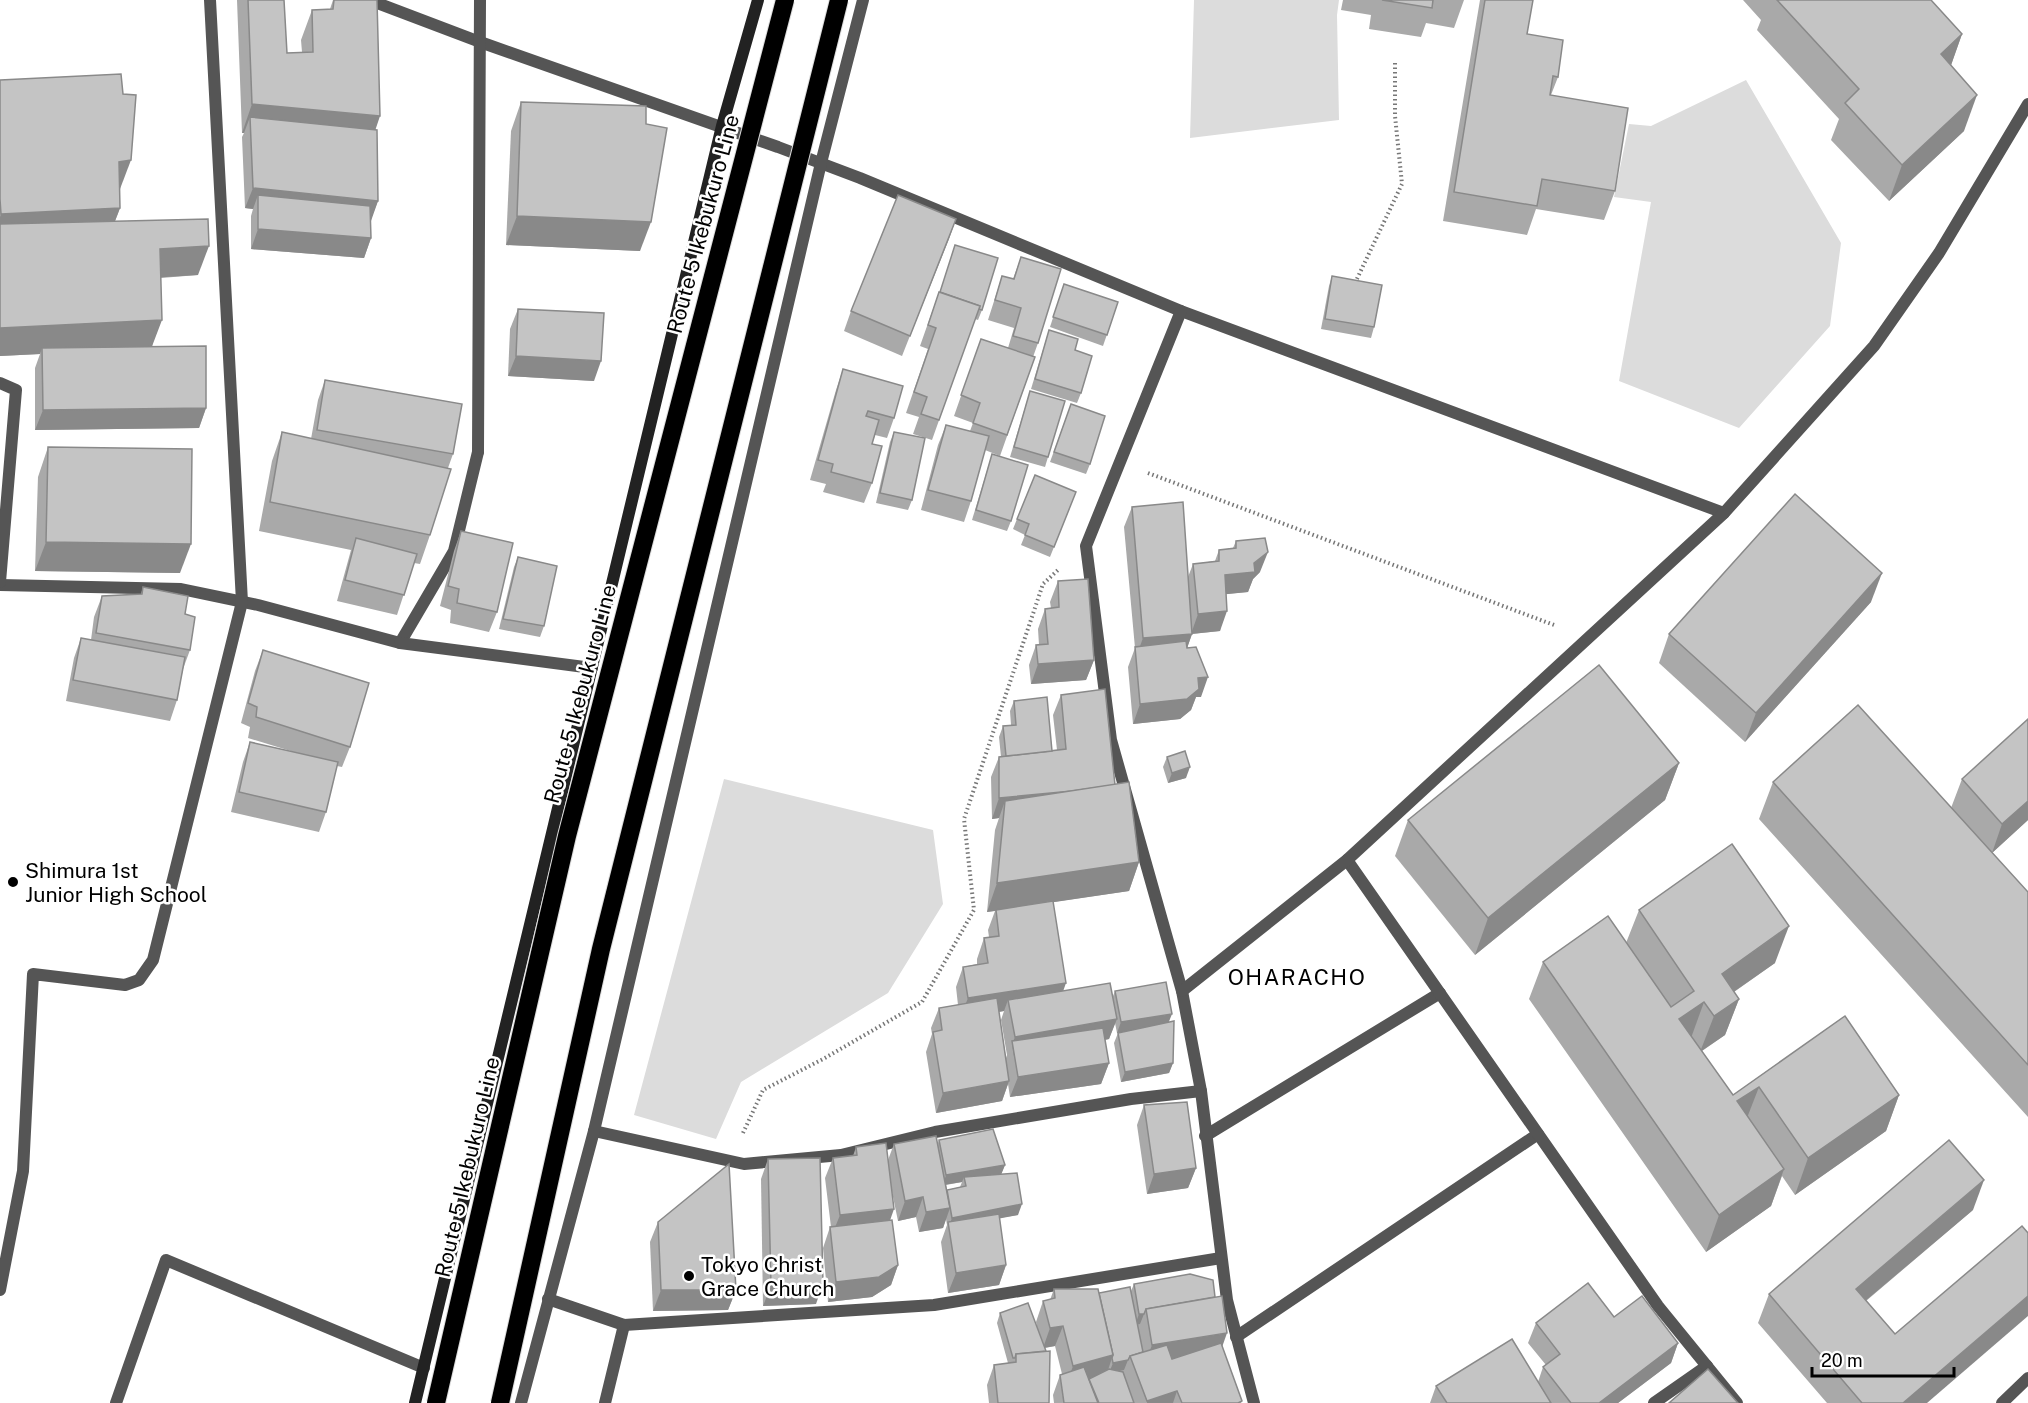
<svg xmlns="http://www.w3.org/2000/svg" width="2028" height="1403" viewBox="0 0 2028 1403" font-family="'Public Sans',sans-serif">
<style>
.green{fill:#dcdcdc}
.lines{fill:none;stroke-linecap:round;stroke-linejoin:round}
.path{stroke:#777;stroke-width:4;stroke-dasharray:1.5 3;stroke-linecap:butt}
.lane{stroke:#555;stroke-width:12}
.street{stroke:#555;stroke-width:12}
.secondary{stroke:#222;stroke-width:12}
.highway-bridge-casing{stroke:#dbdbdb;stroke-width:20;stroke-linecap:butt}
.highway-bridge{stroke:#000;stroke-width:18}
.wall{fill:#a9a9a9;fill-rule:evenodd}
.shaded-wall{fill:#898989}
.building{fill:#c4c4c4;stroke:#898989;stroke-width:1.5}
.poi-dot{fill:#000;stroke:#fff;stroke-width:2}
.labels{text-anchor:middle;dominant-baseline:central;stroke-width:5;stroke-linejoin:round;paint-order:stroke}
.street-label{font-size:21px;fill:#000;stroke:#fff}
.poi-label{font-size:21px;fill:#000;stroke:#fff;text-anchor:start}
.neighbourhood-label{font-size:22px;letter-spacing:1.5px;fill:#000;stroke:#fff}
</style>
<rect width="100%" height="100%" fill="#fff"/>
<g class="green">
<polygon points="1194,0 1339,0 1337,15 1339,120 1190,138"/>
<polygon points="1746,80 1841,243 1830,326 1739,428 1619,381 1651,202 1614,197 1629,124 1651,126"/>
<polygon points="724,779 933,830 943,904 888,993 741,1082 716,1139 634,1115"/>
</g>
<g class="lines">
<g class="path">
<polyline points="1355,283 1402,184 1395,116 1395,60"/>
<polyline points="1148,473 1554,625"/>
<polyline points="743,1133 763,1090 825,1058 922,1002 974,910 964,819 1043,584 1058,570"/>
</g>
<g class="lane">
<polyline points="0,585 181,589 258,605 400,643 454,551 478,452"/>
<polyline points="594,1131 744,1164 841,1155 935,1132 1131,1099 1201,1091"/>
<polyline points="1205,1136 1440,993"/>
<polyline points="548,1299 624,1325 934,1305 1221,1258"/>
<polyline points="1236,1337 1538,1134"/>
<polyline points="1654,1403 1707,1366"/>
</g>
<g class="street">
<polyline points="369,0 480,42 778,147 860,178 1181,311 1724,513"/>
<polyline points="1181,311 1086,546 1111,740 1182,991 1201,1091 1227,1300 1254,1403"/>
<polyline points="0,383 16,390 0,582"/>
<polyline points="478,452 480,0"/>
<polyline points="400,643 592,668"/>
<polyline points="1347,860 1658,1306 1737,1403"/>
<polyline points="1182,991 1347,860 1724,513 1874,346 1939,253 2028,104"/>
<polyline points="0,1290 23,1171 33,974 125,985 139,980 153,960 242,602 210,0"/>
<polyline points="116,1403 166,1260 424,1368"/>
<polyline points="521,1403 594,1131 821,163 863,0"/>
<polyline points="605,1403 624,1325"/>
<polyline points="2002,1403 2028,1378"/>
</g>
<polyline class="secondary" points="415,1403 722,126 758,0"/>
<g class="highway-bridge-casing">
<g id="highway-bridge">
<polyline points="436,1403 567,836 785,0"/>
<polyline points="500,1403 601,949 839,0"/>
</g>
</g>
<use href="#highway-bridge" class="highway-bridge"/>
</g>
<g class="wall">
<polygon points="237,0 284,0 287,53 302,52 301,40 312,10 330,9 333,0 377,0 375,130 378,201 370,221 371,238 364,258 251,249 251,216 253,209 245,208 242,137 244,133 242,133"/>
<polygon points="1343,0 1464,0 1454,28 1426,23 1421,37 1369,29 1371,15 1341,10"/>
<polygon points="1480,0 1533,0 1527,34 1558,77 1551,95 1615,191 1604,220 1536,209 1527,235 1443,221"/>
<polygon points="1743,0 1931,0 1962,34 1951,65 1964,131 1889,201 1831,140 1839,119 1757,30 1761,20"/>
<polygon points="0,80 120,189 120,208 115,221 198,275 161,278 152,347 206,408 199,428 35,430 35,368 40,354 0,356"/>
<polygon points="521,102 646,124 640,251 506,245 511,131"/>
<polygon points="956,219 902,356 844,331 851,311"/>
<polygon points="955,245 982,310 978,320 975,319 932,440 913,434 919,417 906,413 928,349 920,346 939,292 940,292"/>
<polygon points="1021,257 1038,343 1033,357 1035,357 1000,456 985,450 971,501 964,522 921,510 938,445 946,425 970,431 973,423 954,416 981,339 1008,348 1014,328 988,320 1002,276 1013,279"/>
<polygon points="1332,276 1374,327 1371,338 1321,329 1329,286"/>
<polygon points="1064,284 1118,302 1103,346 1050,327"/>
<polygon points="518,309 594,381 508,376 510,329"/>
<polygon points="1049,330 1075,350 1081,393 1077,403 1031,389"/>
<polygon points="843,369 894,418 887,438 875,435 872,444 872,483 864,503 823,492 826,484 810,480 836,390"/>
<polygon points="325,380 453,454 448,468 430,535 420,564 414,563 397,615 337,601 351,550 259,531 272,461 282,432 311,439 318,400"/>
<polygon points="1030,391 1048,457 1045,467 1010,457"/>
<polygon points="1071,404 1090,464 1086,474 1050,462"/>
<polygon points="894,432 912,500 908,510 876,503 890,442"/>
<polygon points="48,447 180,573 35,571 38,477"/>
<polygon points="992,454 1011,521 1007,531 972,520"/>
<polygon points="1076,492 1050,557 1021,545 1025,535 1013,529 1017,519"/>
<polygon points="1132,507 1188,577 1193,564 1215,561 1219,550 1233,548 1236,541 1260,572 1253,579 1248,592 1226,594 1220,631 1192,634 1187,648 1201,697 1196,697 1191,710 1180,719 1133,724 1128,667 1135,648 1124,527"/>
<polygon points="461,531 497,612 489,632 450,623 451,610 440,606 454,551"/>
<polygon points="518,557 544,626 540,637 499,629 514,567"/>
<polygon points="1058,581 1094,660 1086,680 1031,684 1029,665 1036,645 1039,645 1038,629 1045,609 1051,608 1050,602"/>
<polygon points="143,587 185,614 190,650 183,669 177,700 170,721 66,701 74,658 81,638 91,640 94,617 102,596 141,594"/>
<polygon points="1871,602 1745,742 1659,663 1669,634"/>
<polygon points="263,650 350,747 342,767 337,766 326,812 319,832 231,812 243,762 250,742 294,752 248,738 250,727 241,723 255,671"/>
<path d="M1061,695L1115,785L1139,862L1129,891L1053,902L1063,991L1113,996L1115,991L1169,1022L1173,1063L1169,1073L1121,1082L1114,1043L1118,1033H1117L1115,1023L1109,1039L1105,1040L1109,1063L1101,1084L1010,1097L1008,1084L1002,1101L936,1113L926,1052L932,1034L931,1028L939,1008L958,1005L956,987L963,967L977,964V959L984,938L989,937L988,930L995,911L987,912L995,830L999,818L992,819L991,777L999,757H1001L999,737L1003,726L1011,725L1010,711L1014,701L1052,751L1057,750L1053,715ZM1004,1011L1001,1020L1007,1055L1006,1058L999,1012Z"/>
<polygon points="1167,757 1186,778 1168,783 1163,767"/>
<polygon points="1679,763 1665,800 1475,955 1395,856 1408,820"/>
<polygon points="1962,779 2028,820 1992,853 2028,892 2028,1117 1759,819 1773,782 1951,808"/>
<polygon points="1639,910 1775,963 1734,992 1739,999 1725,1035 1702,1051 1733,1095 1845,1016 1899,1095 1886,1131 1795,1195 1782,1176 1771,1206 1706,1252 1529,999 1543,962 1626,943"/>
<polygon points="1144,1105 1196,1168 1188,1188 1147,1194 1137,1125"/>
<path d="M939,1140L1005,1165L1001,1174L1018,1215L999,1218L1006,1265L999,1285L948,1293L941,1242L947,1225L946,1219L943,1228L919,1232L916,1217L898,1221L892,1192L890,1221L898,1265L891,1285L872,1297L828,1302L823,1248L830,1227H831L825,1178L833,1158L853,1156L856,1147L888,1160L894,1144L938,1143ZM962,1182L960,1187L947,1190L946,1185Z"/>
<polygon points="768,1159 816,1304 763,1306 761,1179"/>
<polygon points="1973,1210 1866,1301 1927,1403 1827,1403 1758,1323 1769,1294"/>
<polygon points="658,1222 736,1290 728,1310 653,1311 650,1242"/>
<polygon points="1134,1284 1222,1347 1242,1401 1241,1403 1054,1403 1053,1395 1060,1375 1062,1374 1055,1346 1045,1348 1049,1403 989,1403 987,1385 994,1365 1008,1363 997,1323 1000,1313 1038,1331 1036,1322 1043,1301 1050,1300 1054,1289 1099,1293 1131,1291"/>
<polygon points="1614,1317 1678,1343 1671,1363 1618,1403 1430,1403 1436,1386 1538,1382 1543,1367 1546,1365 1528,1343 1536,1323"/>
</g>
<g class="shaded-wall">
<polygon points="1962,34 1949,71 1941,54"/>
<polygon points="1977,95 1964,131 1889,201 1902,165"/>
<polygon points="252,104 380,116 370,146 250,117 244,133 242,133"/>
<polygon points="131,160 120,189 108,191 119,162"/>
<polygon points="253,188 378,201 371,221 258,210 258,195 253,209 245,208"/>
<polygon points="120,208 109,237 0,243 0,217 1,214"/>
<polygon points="517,216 651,222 640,251 506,245"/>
<polygon points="956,219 949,239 902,356 910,336"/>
<polygon points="258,229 371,238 364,258 251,249"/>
<polygon points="209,246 198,275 150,278 160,249"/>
<polygon points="162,320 151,349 42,348 40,354 0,356 0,328"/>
<polygon points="516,356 601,361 594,381 508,376"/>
<polygon points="206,408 199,428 35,430 43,410"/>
<polygon points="46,542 191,544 180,573 35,571"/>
<polygon points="1268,552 1260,572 1253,579 1248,592 1218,595 1225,575 1254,563"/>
<polygon points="1882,573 1871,602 1745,742 1756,713"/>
<polygon points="1227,611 1220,631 1191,634 1198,614"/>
<polygon points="1192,634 1185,654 1136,657 1143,638"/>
<polygon points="1094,660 1086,680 1031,684 1038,664"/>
<polygon points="1208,677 1201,697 1196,697 1191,710 1180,719 1133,724 1140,704 1198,678"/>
<polygon points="1679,763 1665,800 1475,955 1488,918"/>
<polygon points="1190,767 1186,778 1168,783 1172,773"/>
<polygon points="1115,787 1005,801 999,818 992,819 999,798"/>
<polygon points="2028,801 2028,820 1992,853 2002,824"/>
<polygon points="1139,862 1129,891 987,912 997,883"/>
<polygon points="1789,926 1775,963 1709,1009 1722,974"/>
<polygon points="1066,983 1059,1003 1008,1000 1004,1011 960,1018 968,998"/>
<polygon points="1739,999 1725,1035 1700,1052 1714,1016"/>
<polygon points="1704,1002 1691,1038 1679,1019"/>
<polygon points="1172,1014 1168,1024 1117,1033 1121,1022"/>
<polygon points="1117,1019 1109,1039 1014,1056 1012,1044 1015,1037"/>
<polygon points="1109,1063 1101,1084 1010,1097 1018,1077"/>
<polygon points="1173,1063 1169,1073 1121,1082 1125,1072"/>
<polygon points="1009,1081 1002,1101 936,1113 943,1093"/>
<polygon points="1759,1087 1745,1123 1737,1101"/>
<polygon points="1899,1095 1886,1131 1795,1195 1808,1158"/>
<polygon points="1005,1165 1001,1175 964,1177 962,1182 943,1185 946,1175"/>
<polygon points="1196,1168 1188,1188 1147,1194 1154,1174"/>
<polygon points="1784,1169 1771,1206 1706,1252 1719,1215"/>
<polygon points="1984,1180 1973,1210 1845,1318 1856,1289"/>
<polygon points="923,1197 916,1217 898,1221 905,1201"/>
<polygon points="1022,1204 1018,1215 949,1228 949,1226 952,1218"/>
<polygon points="950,1208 943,1228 919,1232 926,1212"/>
<polygon points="894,1209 887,1229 832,1235 840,1215"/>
<polygon points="898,1265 891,1285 872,1297 828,1302 836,1282"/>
<polygon points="1006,1265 999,1285 948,1293 956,1273"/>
<polygon points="823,1284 816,1304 763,1306 771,1286"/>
<polygon points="661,1290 736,1290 728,1310 653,1311"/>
<polygon points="2028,1296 2028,1316 1927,1403 1903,1403"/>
<polygon points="1139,1314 1144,1314 1140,1324 1135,1325"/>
<polygon points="1063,1326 1055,1346 1043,1348 1050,1328"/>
<polygon points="1227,1333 1220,1353 1144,1366 1152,1345"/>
<polygon points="1678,1343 1671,1363 1618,1403 1599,1403"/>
<polygon points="1113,1355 1106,1376 1066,1386 1073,1366"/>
<polygon points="1128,1360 1124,1370 1109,1373 1113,1363"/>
<polygon points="1177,1391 1173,1403 1147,1403 1147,1401"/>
</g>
<g class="building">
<polygon points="248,0 284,0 287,53 313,52 312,10 333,9 334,0 377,0 380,116 252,104"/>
<polygon points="1382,0 1433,0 1432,8"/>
<polygon points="1485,0 1533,0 1527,34 1563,40 1558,77 1553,76 1550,95 1628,108 1615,191 1542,179 1537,206 1454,192"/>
<polygon points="1777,0 1931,0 1962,34 1941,54 1977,95 1902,165 1845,103 1859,89"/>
<polygon points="121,74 123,94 136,95 131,160 119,162 120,208 1,214 0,199 0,80"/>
<polygon points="521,102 646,106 646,124 667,128 651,222 517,216"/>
<polygon points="250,117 377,130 378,201 253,188"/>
<polygon points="258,195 370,206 371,238 258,229"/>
<polygon points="898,195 956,219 910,336 851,311"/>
<polygon points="208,219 209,246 160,249 162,320 0,328 0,224"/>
<polygon points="955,245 998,258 982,310 979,309 980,306 940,292"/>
<polygon points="1021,257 1061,269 1038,343 1013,336 1021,308 995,300 1002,276 1014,279"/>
<polygon points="1332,276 1382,285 1374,327 1325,319"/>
<polygon points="1064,284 1118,302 1107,335 1053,317"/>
<polygon points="939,292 980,306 939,420 921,414 927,397 914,392 936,328 928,325"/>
<polygon points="518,309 604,313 601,361 516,356"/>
<polygon points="1049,330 1078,339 1075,350 1092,356 1081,393 1035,379"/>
<polygon points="981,339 1035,357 1007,435 973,423 980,403 961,395"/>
<polygon points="206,346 206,408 43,410 42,348"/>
<polygon points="843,369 903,386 894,418 868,411 866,416 879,420 872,444 882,446 872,483 831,472 833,464 818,460"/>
<polygon points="325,380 462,404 453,454 317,430"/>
<polygon points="1030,391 1065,401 1048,457 1014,447"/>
<polygon points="1071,404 1105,416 1090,464 1054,452"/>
<polygon points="946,425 989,436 971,501 928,490"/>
<polygon points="282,432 451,469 430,535 270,502"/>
<polygon points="894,432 925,438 912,500 880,493"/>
<polygon points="48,447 192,449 191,544 46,542"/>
<polygon points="992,454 1028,465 1011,521 976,510"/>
<polygon points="1035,475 1076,492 1054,547 1025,535 1029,524 1017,519"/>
<polygon points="1795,494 1882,573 1756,713 1669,634"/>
<polygon points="1183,502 1192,634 1143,638 1132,507"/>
<polygon points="461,531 513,543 497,612 457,603 459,589 448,586"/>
<polygon points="356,538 417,554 404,595 345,580"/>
<polygon points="1265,538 1268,552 1254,563 1255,572 1225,575 1227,611 1198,614 1193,564 1219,561 1219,550 1236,548 1236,541"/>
<polygon points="518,557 557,566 544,626 503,619"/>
<polygon points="1088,579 1094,660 1038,664 1036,645 1048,644 1045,609 1059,607 1058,581"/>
<polygon points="143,587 188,596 185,614 195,617 190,650 96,633 102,596 142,594"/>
<polygon points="81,638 185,657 177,700 73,680"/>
<polygon points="1186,641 1187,648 1196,647 1208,677 1198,678 1199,689 1187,699 1140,704 1135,647"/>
<polygon points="263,650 369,683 350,747 256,717 257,707 248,703"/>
<polygon points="1599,665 1679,763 1488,918 1408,820"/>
<polygon points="1105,689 1115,785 1072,791 999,798 999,757 1066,749 1061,695"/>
<polygon points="1047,697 1052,751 1006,756 1003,726 1016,725 1014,701"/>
<polygon points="1858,705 2028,892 2028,1065 1773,782"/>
<polygon points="2028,719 2028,801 2002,824 1962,779"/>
<polygon points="250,742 338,762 326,812 239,792"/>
<polygon points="1185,751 1190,767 1172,773 1167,757"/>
<polygon points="1129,782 1139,862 997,883 1005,801"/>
<polygon points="1732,844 1789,926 1722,974 1739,999 1714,1016 1704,1002 1679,1019 1733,1095 1845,1016 1899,1095 1808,1158 1759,1087 1737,1101 1784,1169 1719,1215 1543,962 1608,916 1671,1007 1694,991 1639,910"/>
<polygon points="1053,901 1066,983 968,998 963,967 988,963 984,938 999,936 996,910"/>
<polygon points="1166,982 1172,1014 1121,1022 1115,991"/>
<polygon points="1110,983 1117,1019 1015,1037 1008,1000"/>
<polygon points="997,998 1009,1081 943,1093 933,1032 942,1030 939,1008"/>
<polygon points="1174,1021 1173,1063 1125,1072 1118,1033"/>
<polygon points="1103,1028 1109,1063 1018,1077 1012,1041"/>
<polygon points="1187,1102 1196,1168 1154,1174 1144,1105"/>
<polygon points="993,1129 1005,1165 946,1175 939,1140"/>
<polygon points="936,1136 950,1208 926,1212 923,1197 905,1201 894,1144"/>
<polygon points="1949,1140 1984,1180 1856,1289 1895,1334 2022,1226 2028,1233 2028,1296 1903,1403 1862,1403 1769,1294"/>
<polygon points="886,1143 894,1209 840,1215 833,1158 857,1155 856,1147"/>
<polygon points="820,1158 823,1284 771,1286 768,1159"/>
<polygon points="729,1164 736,1290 661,1290 658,1222"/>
<polygon points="1017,1173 1022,1204 952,1218 947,1190 966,1186 964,1177"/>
<polygon points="999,1214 1006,1265 956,1273 948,1222"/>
<polygon points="892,1220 898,1265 879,1277 836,1282 830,1227"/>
<polygon points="1190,1274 1213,1280 1215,1297 1146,1309 1144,1314 1139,1314 1134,1284"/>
<polygon points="1588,1283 1614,1317 1642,1296 1678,1343 1599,1403 1571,1403 1543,1367 1560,1354 1536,1323"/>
<polygon points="1130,1287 1143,1352 1130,1356 1128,1360 1113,1363 1112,1358 1113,1355 1099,1293"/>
<polygon points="1054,1289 1098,1289 1113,1355 1073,1366 1063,1326 1050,1328 1043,1301 1055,1298"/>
<polygon points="1222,1296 1227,1333 1152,1345 1146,1309"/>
<polygon points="1028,1303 1046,1351 1016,1354 1015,1358 1013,1358 1000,1313"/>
<polygon points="1512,1339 1551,1403 1447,1403 1436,1386"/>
<polygon points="1221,1343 1242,1401 1238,1403 1182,1403 1177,1391 1147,1401 1130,1356 1167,1345 1172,1359"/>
<polygon points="1050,1351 1049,1403 998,1403 994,1365 1016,1362 1016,1354"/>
<polygon points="1084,1367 1098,1403 1064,1403 1060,1375"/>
<polygon points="1109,1369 1123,1372 1134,1403 1099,1403 1089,1379"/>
<polygon points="1708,1369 1738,1403 1669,1403"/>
</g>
<g class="poi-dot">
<circle cx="13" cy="882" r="6"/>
<circle cx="689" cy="1276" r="6"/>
</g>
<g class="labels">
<g class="street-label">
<text transform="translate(703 224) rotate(-75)">Route 5 Ikebukuro Line</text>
<text transform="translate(580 694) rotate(-75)">Route 5 Ikebukuro Line</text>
<text transform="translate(467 1167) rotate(-77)">Route 5 Ikebukuro Line</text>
</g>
<g class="poi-label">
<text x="25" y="870">Shimura 1st<tspan x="25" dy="24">Junior High School</tspan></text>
<text x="701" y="1264">Tokyo Christ<tspan x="701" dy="24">Grace Church</tspan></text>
</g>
<g class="neighbourhood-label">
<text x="1297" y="977">OHARACHO</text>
</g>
</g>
<path d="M1812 1367v9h142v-9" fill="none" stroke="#000000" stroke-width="3"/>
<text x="1821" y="1367" font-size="18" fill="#000000" stroke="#ffffff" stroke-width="4.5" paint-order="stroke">20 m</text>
</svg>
